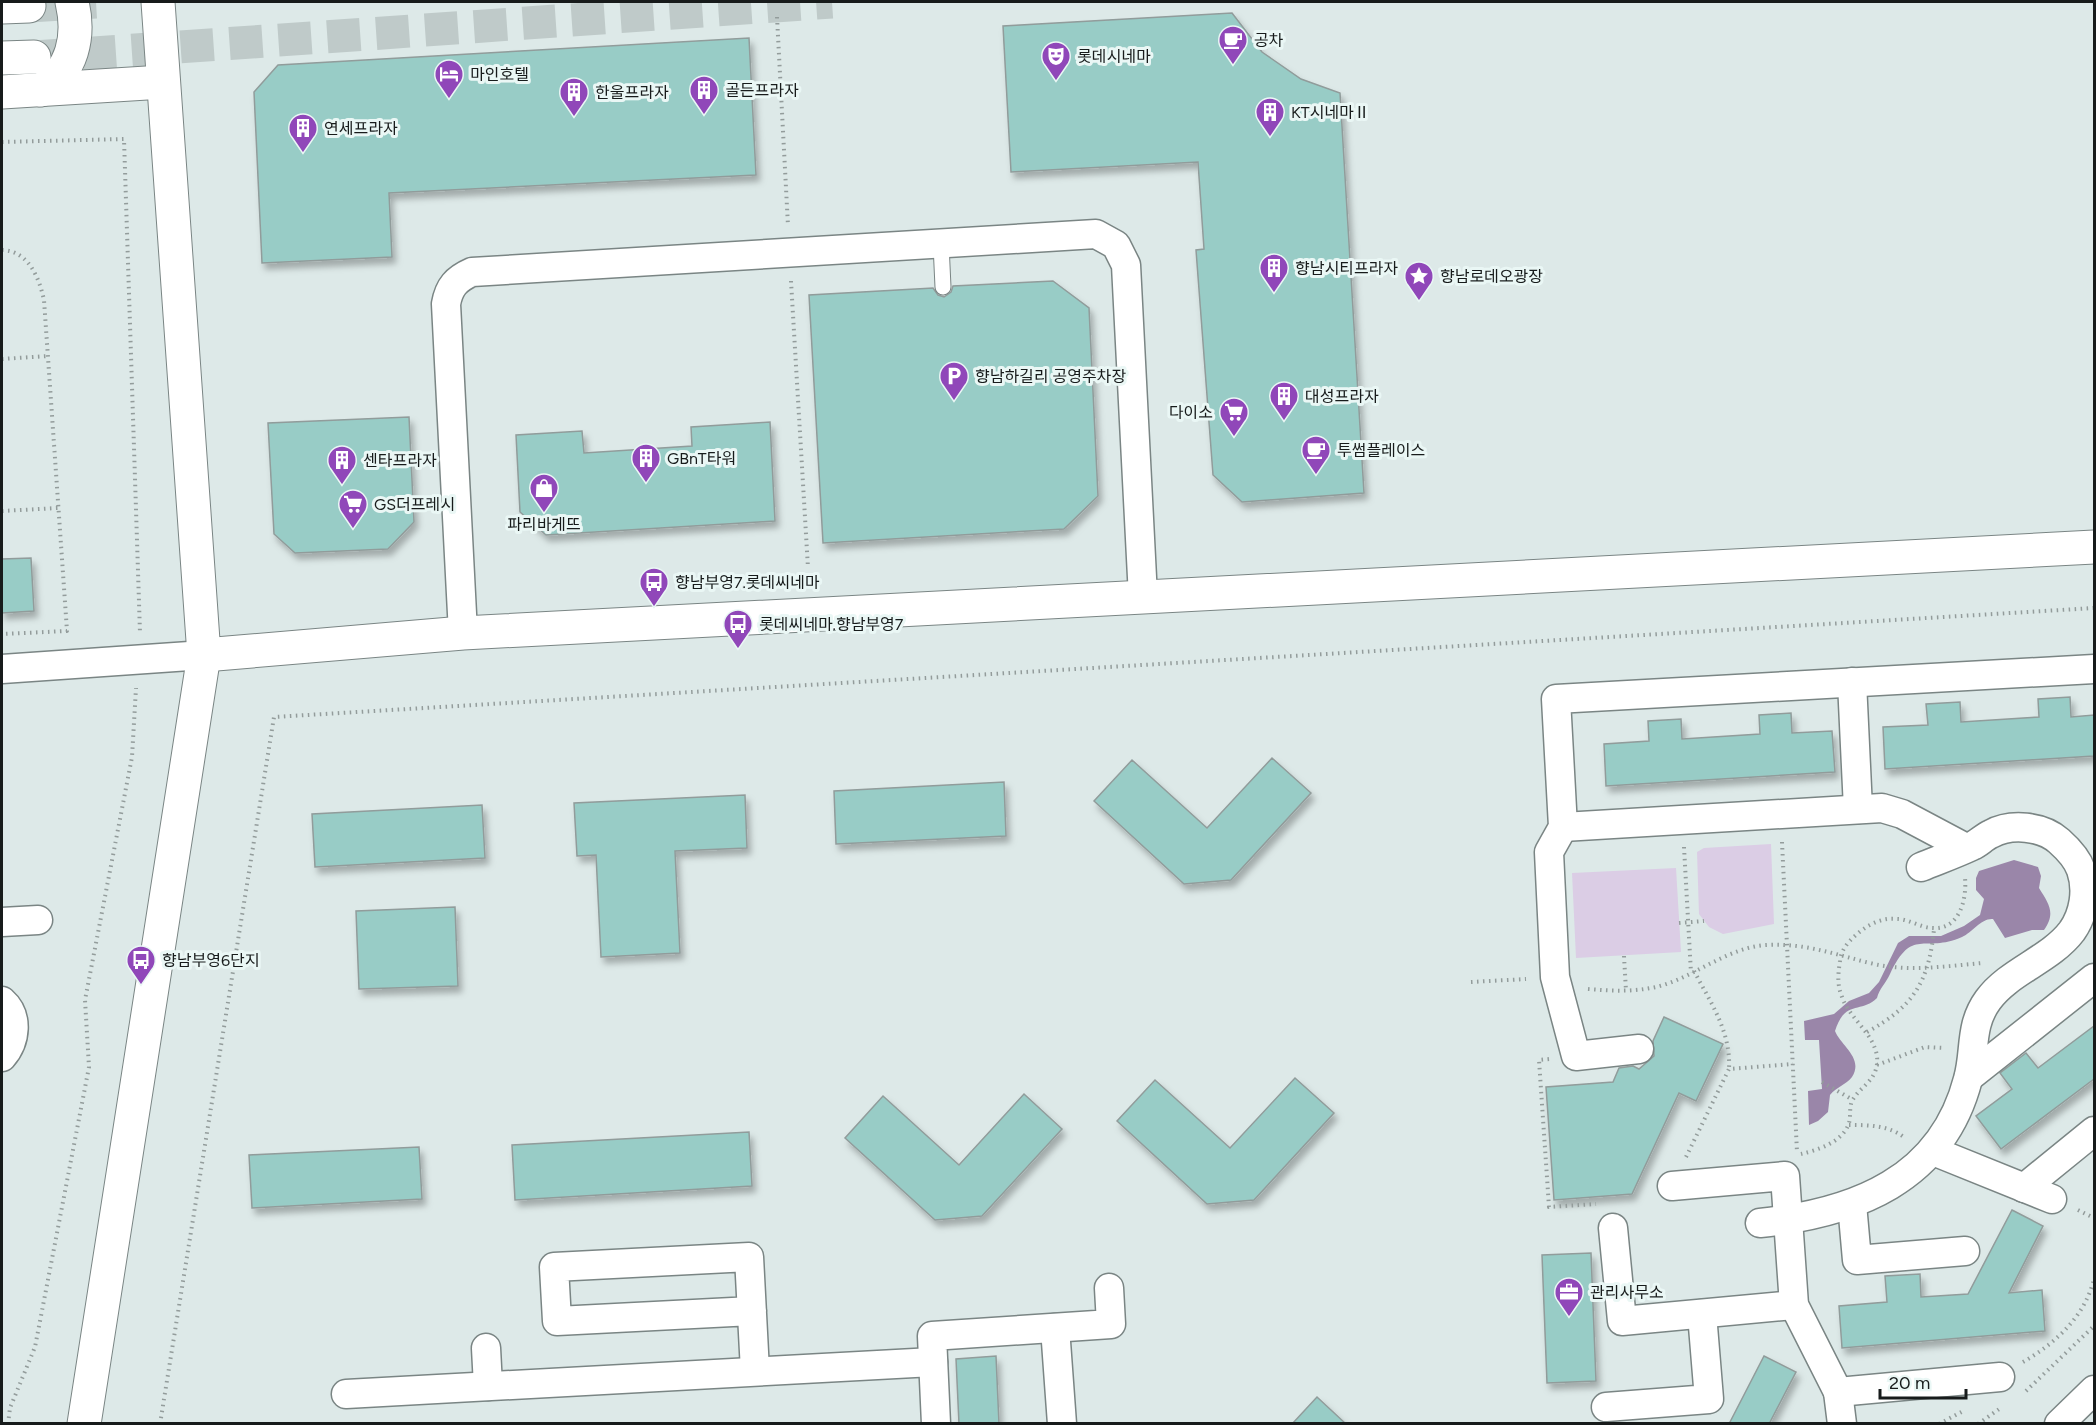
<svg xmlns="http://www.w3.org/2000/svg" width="2096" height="1425" viewBox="0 0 2096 1425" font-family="Figtree,'Noto Sans KR',sans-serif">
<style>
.green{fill:#dbcde5}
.water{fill:#9a86a9}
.building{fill:#98ccc6;stroke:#919c9b;stroke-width:1.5;filter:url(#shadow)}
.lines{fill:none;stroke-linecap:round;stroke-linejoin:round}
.highway-tunnel{stroke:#bfcac9;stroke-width:33;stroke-dasharray:33 16;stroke-linecap:butt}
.lane-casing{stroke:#7a8584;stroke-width:17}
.street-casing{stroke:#7a8584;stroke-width:31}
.secondary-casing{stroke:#7a8584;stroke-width:35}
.highway-casing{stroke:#7a8584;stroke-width:35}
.path{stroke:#939c9b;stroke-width:4;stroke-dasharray:1.5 4.5;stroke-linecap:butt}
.lane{stroke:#fff;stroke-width:15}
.street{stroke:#fff;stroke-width:28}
.secondary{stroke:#fff;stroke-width:33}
.highway{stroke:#fff;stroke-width:33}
.labels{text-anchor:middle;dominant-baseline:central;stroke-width:6;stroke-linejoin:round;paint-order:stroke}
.poi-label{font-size:16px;fill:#171b1b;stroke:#eaf7f5;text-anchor:start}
</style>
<defs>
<filter id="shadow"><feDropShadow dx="3.5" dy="6" stdDeviation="3" flood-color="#0004"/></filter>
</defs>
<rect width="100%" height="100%" fill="#dde9e8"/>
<g class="green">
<polygon points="1771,844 1774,924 1723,934 1709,927 1699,914 1697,852 1704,848"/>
<polygon points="1676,868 1681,952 1576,958 1572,873"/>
</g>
<path class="water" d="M2014,860L2038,867L2041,876L2039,888C2049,904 2056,913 2044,930H2032L2005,938L1993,919C1981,918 1973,932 1962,937C1923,954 1913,926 1890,974C1886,983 1879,989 1877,998C1861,1014 1845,999 1835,1031C1841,1046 1864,1058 1852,1077C1846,1085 1836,1087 1830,1095L1828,1112L1818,1121L1809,1125L1808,1091L1822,1089L1819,1040H1805L1804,1021L1834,1014L1849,1001L1869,993L1879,982L1898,943L1909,936H1941L1964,926L1980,915L1984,899L1976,890V878L1979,871Z"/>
<g class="building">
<polygon points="1232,13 1262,52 1301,79 1340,93 1364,493 1242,502 1213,475 1196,250 1204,249 1198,162 1011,172 1003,26"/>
<polygon points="749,38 756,175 389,193 392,257 262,263 254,92 278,65"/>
<polygon points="1053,281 1089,308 1098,496 1064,529 823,543 809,295 933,288 938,295 944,297 951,292 953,286"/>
<polygon points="409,417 414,522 388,549 295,553 274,534 268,423"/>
<polygon points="770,422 775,521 546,535 520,512 516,435 582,431 584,453 692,446 691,427"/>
<polygon points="31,558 34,611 2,613 2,559"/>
<polygon points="2070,697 2071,717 2094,715 2094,756 1885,769 1883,727 1928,725 1926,704 1960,702 1961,722 2039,717 2038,699"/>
<polygon points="1791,713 1792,733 1832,731 1835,772 1606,786 1604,744 1649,741 1648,721 1681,719 1682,739 1760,734 1759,715"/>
<polygon points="1272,758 1311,793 1231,880 1184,884 1094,801 1132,760 1207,828"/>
<polygon points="1004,782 1006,836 836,844 834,791"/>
<polygon points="745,795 747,848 675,851 680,953 601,957 596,855 577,856 574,803"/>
<polygon points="482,805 485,858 315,867 312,814"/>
<polygon points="455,907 458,986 359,989 356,911"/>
<polygon points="1664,1017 1723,1044 1696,1101 1679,1093 1632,1194 1554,1200 1546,1087 1613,1082 1619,1068 1633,1066 1639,1069 1654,1056 1653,1041"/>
<polygon points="2094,1026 2094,1079 2001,1149 1976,1116 2012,1089 2000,1073 2026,1053 2038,1068"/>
<polygon points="1295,1078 1334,1113 1254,1200 1207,1204 1117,1121 1155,1080 1230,1148"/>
<polygon points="1024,1094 1062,1129 982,1216 935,1220 845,1138 883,1096 959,1165"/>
<polygon points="749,1132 752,1186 515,1200 512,1145"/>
<polygon points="419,1147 422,1199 252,1208 249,1155"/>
<polygon points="2012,1210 2043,1226 2009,1293 2042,1290 2045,1331 1842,1348 1839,1306 1887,1302 1885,1276 1920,1274 1921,1297 1968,1294"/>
<polygon points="1591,1253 1596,1381 1547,1383 1542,1255"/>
<polygon points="996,1356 999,1424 959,1424 956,1359"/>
<polygon points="1764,1356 1796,1372 1769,1424 1729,1424"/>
<polygon points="1317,1397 1346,1424 1292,1424"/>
</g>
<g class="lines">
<g class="highway-tunnel">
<polyline points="29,6 96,2"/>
<polyline points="34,57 832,2"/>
</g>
<g class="lane-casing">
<polyline id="lane" points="941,244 943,287"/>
</g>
<g class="street-casing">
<g id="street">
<path d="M463,633L446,304C449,287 456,279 472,272L1096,234L1116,245L1126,265L1143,597"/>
<polyline points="2,669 204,655"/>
<polyline points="1852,682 1858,809"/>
<polyline points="1563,827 1882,808 1902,814 1966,848"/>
<polyline points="2,922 38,920"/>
<path d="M2,1001C19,1016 16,1041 2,1057"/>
<polyline points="1639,1049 1576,1056 1555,977 1549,852 1563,827 1556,699 2094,669"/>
<polyline points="1969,1077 2094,978"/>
<polyline points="1933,1151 2052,1199"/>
<polyline points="1672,1186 1785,1176 1794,1305 1838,1392 2000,1377"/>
<polyline points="2024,1188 2094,1131"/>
<polyline points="1852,1204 1857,1260 1965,1251"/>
<path d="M1760,1223C1855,1213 1942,1180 1968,1079C1976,1051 1969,1026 1988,1000C2009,971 2050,960 2072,931C2084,914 2088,890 2081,870C2077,858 2068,849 2059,841C2042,826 2011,823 1991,834C1984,837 1979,843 1972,846C1955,854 1938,860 1921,867"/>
<polyline points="1613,1228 1622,1321 1794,1305"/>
<polyline points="752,1311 557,1321 554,1267 749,1257 755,1371"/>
<polyline points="1055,1328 1062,1424"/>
<polyline points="486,1348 488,1386"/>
<polyline points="1838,1392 1842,1424"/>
<polyline points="346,1394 933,1362"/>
<polyline points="1606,1407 1709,1399 1702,1314"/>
<polyline points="936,1424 932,1336 1111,1324 1109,1288"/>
<polyline points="2059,1424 2094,1390"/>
</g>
</g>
<g class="secondary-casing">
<g id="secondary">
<path d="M41,90C73,71 80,36 72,2"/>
<polyline points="2,92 163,82"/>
<polyline points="204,655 463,633 2094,547"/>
<polyline points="84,1424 204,655 158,2"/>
</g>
</g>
<g class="highway-casing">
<g id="highway">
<polyline points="2,7 29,6"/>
<polyline points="2,58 34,57"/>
</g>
</g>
<g class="path">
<polyline points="777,17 788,226"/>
<polyline points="2,142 124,139 140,633"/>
<path d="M2,250C29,251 39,278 44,300L67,631L2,634"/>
<polyline points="791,281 808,568"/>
<polyline points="2,359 48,356"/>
<polyline points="2,511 58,508"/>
<polyline points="1782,842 1797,1152"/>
<polyline points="1684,847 1691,973"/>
<polyline points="1679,923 1704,921"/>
<polyline points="1624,956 1626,991"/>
<path d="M1694,971C1711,1003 1731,1032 1729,1069"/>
<polyline points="1471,982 1526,979"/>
<path d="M1588,989C1612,991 1633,992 1656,987C1694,978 1727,947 1767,945C1807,943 1836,955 1874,964C1909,972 1947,966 1983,963"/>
<path d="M1867,1032C1913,1007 1929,982 1934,929"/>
<polyline points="1549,1059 1539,1060 1549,1207 1596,1204"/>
<polyline points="1877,1065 1925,1047 1945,1048"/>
<polyline points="1822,1082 1853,1100"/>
<path d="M1849,1125C1868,1125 1889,1125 1905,1138"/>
<path d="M1801,1154C1818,1150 1843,1142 1849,1123C1851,1116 1849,1108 1852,1101C1859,1088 1872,1083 1876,1069C1884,1040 1850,1021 1842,997C1837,985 1838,974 1840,961C1841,950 1848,942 1856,935C1867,925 1882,917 1897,919C1909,919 1921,928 1933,928C1959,930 1967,900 1965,878"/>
<polyline points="1686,1157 1729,1069 1793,1064"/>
<polyline points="2078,1210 2094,1218"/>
<path d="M2023,1362C2056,1343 2085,1316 2094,1279"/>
<polyline points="2026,1391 2094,1326"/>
<polyline points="8,1424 10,1408 35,1347 89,1067 85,1000 132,757 136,688"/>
<polyline points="160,1424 274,717 2094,608"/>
<polyline points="1939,1424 1965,1410"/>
<polyline points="1978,1424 2002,1407"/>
</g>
<use href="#lane" class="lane"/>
<use href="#street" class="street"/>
<use href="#secondary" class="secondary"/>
<use href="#highway" class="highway"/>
</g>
<defs>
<g id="cafe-pin" transform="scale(1.5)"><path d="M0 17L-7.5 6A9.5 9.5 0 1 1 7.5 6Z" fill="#9047b9" stroke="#eaf7f5"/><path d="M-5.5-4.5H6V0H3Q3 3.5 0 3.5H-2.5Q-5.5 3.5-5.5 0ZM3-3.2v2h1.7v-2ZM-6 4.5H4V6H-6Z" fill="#fff"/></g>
<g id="theatre-pin" transform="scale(1.5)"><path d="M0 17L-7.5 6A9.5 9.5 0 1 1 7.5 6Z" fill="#9047b9" stroke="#eaf7f5"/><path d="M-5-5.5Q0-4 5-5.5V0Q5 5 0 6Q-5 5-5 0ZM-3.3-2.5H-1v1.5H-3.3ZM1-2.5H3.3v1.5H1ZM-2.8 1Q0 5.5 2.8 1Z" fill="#fff"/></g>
<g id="hotel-pin" transform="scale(1.5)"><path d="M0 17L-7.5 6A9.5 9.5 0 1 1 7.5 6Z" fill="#9047b9" stroke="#eaf7f5"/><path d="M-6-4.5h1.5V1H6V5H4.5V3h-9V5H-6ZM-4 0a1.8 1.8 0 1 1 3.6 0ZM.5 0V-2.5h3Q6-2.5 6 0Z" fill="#fff"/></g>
<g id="building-pin" transform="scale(1.5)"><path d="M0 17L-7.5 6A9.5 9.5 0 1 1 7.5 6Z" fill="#9047b9" stroke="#eaf7f5"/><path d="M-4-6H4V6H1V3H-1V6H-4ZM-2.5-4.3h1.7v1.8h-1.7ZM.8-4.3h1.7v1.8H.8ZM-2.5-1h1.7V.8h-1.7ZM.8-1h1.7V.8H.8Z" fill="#fff"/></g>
<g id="sight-pin" transform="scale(1.5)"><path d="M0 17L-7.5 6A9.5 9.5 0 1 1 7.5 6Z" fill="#9047b9" stroke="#eaf7f5"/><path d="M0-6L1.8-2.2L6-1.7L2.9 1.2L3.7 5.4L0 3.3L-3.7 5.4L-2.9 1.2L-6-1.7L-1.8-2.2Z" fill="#fff"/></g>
<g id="parking-pin" transform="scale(1.5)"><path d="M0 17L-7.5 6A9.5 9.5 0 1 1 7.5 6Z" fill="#9047b9" stroke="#eaf7f5"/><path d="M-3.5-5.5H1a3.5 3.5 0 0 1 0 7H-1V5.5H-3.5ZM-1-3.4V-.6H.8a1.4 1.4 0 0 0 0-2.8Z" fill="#fff"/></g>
<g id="supermarket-pin" transform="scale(1.5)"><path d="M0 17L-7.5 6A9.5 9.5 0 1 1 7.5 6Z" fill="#9047b9" stroke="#eaf7f5"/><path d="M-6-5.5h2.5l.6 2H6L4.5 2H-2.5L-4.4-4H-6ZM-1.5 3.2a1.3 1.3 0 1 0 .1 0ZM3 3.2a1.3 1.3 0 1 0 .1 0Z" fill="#fff"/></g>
<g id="shop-pin" transform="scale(1.5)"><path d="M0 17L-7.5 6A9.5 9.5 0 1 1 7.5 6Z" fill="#9047b9" stroke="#eaf7f5"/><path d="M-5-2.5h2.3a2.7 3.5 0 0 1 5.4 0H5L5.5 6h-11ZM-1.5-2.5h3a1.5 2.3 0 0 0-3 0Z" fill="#fff"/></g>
<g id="bus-pin" transform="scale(1.5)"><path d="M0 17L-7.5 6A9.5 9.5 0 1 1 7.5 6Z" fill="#9047b9" stroke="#eaf7f5"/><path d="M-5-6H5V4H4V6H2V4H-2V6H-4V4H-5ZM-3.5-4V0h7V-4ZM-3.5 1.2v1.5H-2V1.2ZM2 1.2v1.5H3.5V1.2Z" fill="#fff"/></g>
<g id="office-pin" transform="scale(1.5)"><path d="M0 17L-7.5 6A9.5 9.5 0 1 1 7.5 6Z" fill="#9047b9" stroke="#eaf7f5"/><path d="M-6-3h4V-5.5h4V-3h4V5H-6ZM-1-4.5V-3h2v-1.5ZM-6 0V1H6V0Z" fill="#fff"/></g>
</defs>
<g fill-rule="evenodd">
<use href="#cafe-pin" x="1233" y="40"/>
<use href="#theatre-pin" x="1056" y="56"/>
<use href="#hotel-pin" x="449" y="74"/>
<use href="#building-pin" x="704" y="90"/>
<use href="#building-pin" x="574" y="92"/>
<use href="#building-pin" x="1270" y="112"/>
<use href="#building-pin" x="303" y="128"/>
<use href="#building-pin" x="1274" y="268"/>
<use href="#sight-pin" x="1419" y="276"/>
<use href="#parking-pin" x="954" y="376"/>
<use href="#building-pin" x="1284" y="396"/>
<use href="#supermarket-pin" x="1234" y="412"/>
<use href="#cafe-pin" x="1316" y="450"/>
<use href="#building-pin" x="646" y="458"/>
<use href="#building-pin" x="342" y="460"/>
<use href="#shop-pin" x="544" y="488"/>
<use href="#supermarket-pin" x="353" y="504"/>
<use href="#bus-pin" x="654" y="582"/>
<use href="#bus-pin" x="738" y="624"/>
<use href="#bus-pin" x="141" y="960"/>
<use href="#office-pin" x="1569" y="1292"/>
</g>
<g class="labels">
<g class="poi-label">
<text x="1254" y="40">공차</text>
<text x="1077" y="56">롯데시네마</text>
<text x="470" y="74">마인호텔</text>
<text x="725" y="90">골든프라자</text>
<text x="595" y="92">한울프라자</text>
<text x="1291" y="112">KT시네마Ⅱ</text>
<text x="324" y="128">연세프라자</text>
<text x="1295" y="268">향남시티프라자</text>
<text x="1440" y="276">향남로데오광장</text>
<text x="975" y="376">향남하길리 공영주차장</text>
<text x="1305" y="396">대성프라자</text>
<text x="1213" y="412" text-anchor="end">다이소</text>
<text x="1337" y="450">투썸플레이스</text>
<text x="667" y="458">GBnT타워</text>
<text x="363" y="460">센타프라자</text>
<text x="374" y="504">GS더프레시</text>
<text x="544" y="524" text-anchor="middle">파리바게뜨</text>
<text x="675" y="582">향남부영7.롯데씨네마</text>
<text x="759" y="624">롯데씨네마.향남부영7</text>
<text x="162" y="960">향남부영6단지</text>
<text x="1590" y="1292">관리사무소</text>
</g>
</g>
<rect width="2096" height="1425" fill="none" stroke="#171b1b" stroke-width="6"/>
<path d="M1880 1389v9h86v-9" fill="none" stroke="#171b1b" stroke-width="3"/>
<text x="1889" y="1389" font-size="18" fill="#171b1b" stroke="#eaf7f5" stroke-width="4.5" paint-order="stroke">20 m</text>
</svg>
